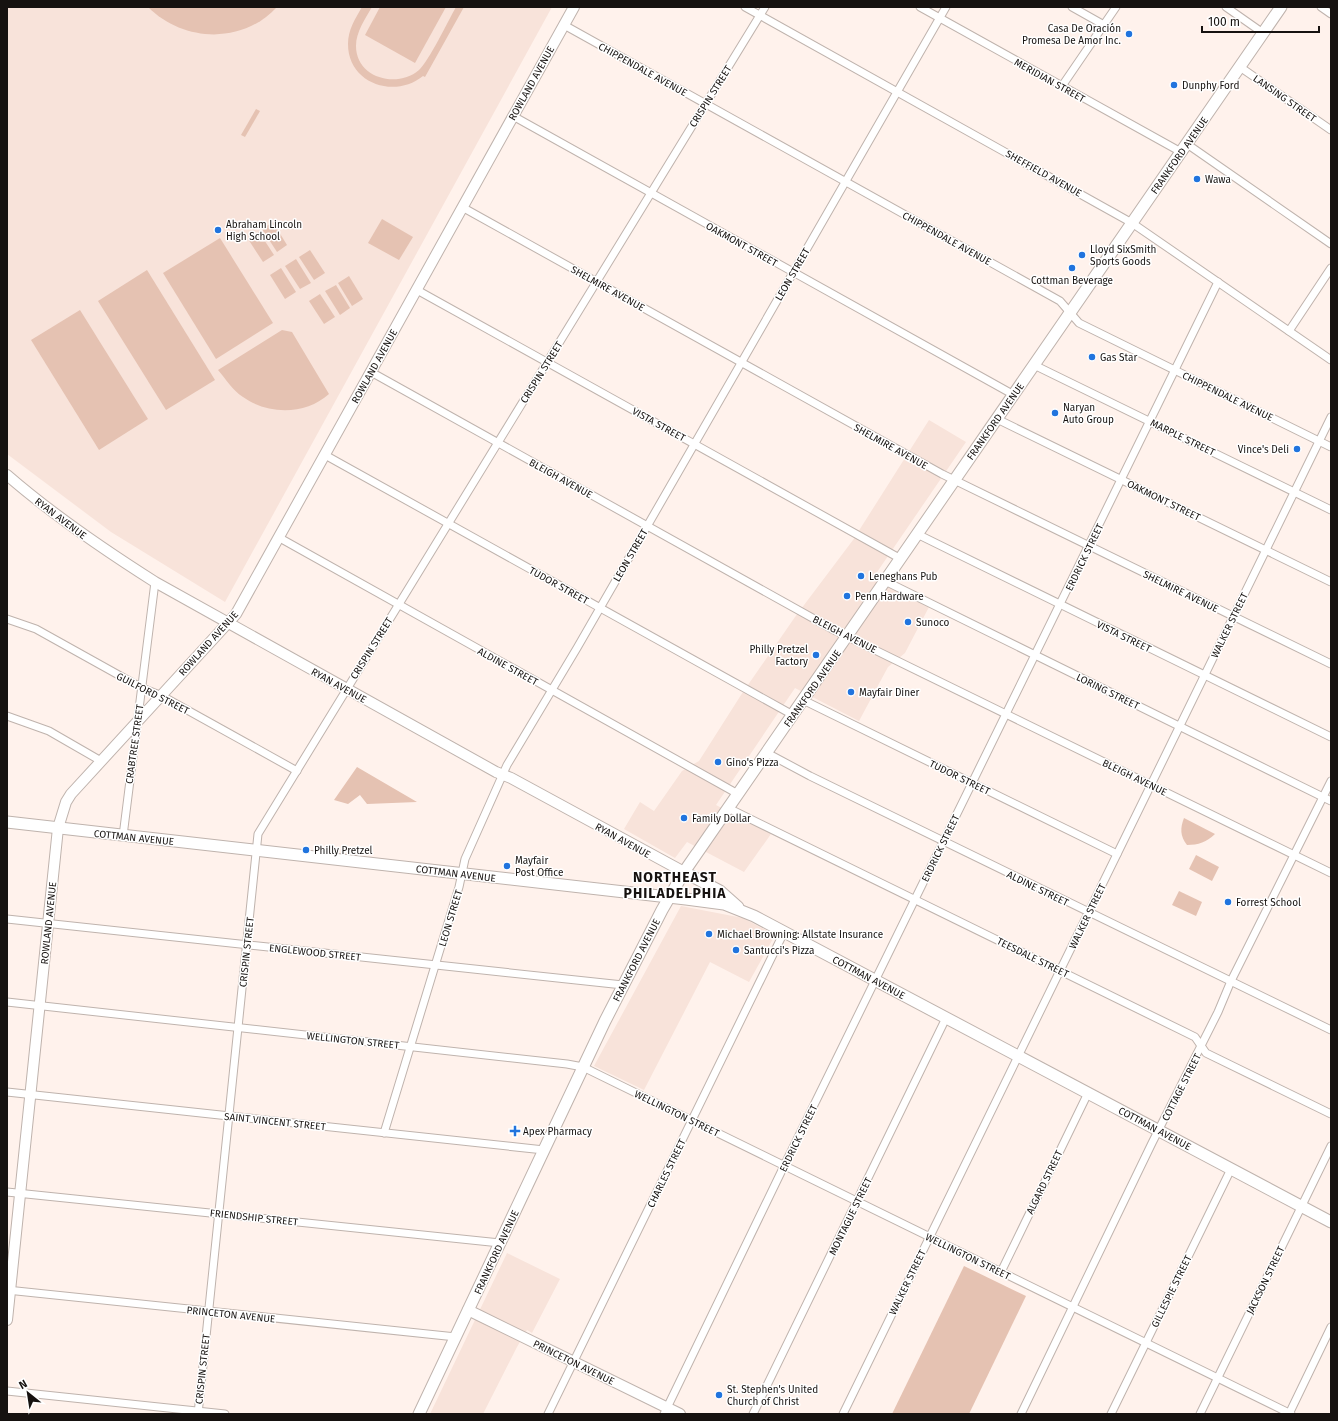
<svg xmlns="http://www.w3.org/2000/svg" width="1338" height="1421" viewBox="0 0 1338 1421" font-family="'Fira Sans',sans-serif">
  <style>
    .built { fill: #f8e3da }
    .green { fill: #e5c2b2 }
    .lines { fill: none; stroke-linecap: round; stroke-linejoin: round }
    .street-casing { stroke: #bfb3ad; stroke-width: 9 }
    .secondary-casing { stroke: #bfb3ad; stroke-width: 12 }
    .primary-casing { stroke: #bfb3ad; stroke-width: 13 }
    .street { stroke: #fff; stroke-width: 7 }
    .secondary { stroke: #fff; stroke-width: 10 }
    .primary { stroke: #fff; stroke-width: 11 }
    .poi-dot { fill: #2074de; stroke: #fff; stroke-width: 1.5 }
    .labels { text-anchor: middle; stroke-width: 3; stroke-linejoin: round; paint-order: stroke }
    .poi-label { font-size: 10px; fill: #161210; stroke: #fff; text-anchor: start }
    .street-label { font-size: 10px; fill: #161210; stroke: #fff }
    .district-label { font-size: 14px; font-weight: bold; letter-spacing: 1px; fill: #161210; stroke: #fff }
  </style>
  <rect width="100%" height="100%" fill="#fff2ec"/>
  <g class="built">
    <path d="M7,7H552L225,602L111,532L7,454Z"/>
    <path d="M929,420L966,442L873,578L929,607L905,653L888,667L859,721L795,688L716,805L771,834L744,872L687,842L675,858L624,829L640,802L654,811L682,771L699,761L741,695L795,617L853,540Z"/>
    <path d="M681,906L743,918L775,935L749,982L710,962L644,1090L594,1066Z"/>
    <path d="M507,1253L560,1279L532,1333L527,1330L517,1347L483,1414H430Z"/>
  </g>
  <g class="green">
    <path d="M148,7H277C242,45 183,42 148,7Z"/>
    <path d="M362,7H372C365,19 356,32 356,46C356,78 397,89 419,70C429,61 448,21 456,7H464L425,77L423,76C395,99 348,84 348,44C348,30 355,19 362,7Z"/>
    <path d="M380,7H446L415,63L365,35Z"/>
    <path d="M256,109L260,111L245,137L241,135Z"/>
    <path d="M382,219L413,237L399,260L368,243Z"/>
    <path d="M273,222L287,245L277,252L262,229Z"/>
    <path d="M259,232L274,255L263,262L248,239Z"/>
    <path d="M220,238L273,323L216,359L163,273Z"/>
    <path d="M310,250L325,273L314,280L299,257Z"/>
    <path d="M296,259L311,283L300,289L285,266Z"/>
    <path d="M281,268L296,292L285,299L270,275Z"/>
    <path d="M147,270L215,380L166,410L98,301Z"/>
    <path d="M349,276L363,299L352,306L338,283Z"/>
    <path d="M336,285L350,308L340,315L325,291Z"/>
    <path d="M320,294L335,317L324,324L309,301Z"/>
    <path d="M80,310L148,419L99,450L31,340Z"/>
    <path d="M282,330L292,332L329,394C306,415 268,415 243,397C232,390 226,379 218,370Z"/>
    <path d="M357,767L417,802L367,804L360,795L348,804L334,800Z"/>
    <path d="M1184,818L1215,834C1207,842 1198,845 1187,845C1180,836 1180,828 1184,818Z"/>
    <path d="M1196,855L1219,867L1212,881L1189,869Z"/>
    <path d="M1179,891L1202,902L1196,916L1172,905Z"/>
    <path d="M964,1266L1026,1296L969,1414H892Z"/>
  </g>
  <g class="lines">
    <defs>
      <g id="street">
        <path d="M745,7L1132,223L1331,360"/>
        <path d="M920,7L1181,152"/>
        <path d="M1072,7L1104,25"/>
        <path d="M1226,7L1263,33"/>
        <path d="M1321,7L1331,14"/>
        <path d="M564,25L1060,301L1079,323L1331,447"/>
        <path d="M1240,67L1331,130"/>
        <path d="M1062,86L1116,7"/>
        <path d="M513,116L1014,395"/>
        <path d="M1187,144L1331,244"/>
        <path d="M462,207L942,474L1331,664"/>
        <path d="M417,290L901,559"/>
        <path d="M1289,331L1331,268"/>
        <path d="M1034,365L1331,510"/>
        <path d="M371,372L834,630L1331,873"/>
        <path d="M997,419L1331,582"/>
        <path d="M325,455L793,715"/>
        <path d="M917,534L1331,737"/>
        <path d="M278,537L738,794"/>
        <path d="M885,581L1331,801"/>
        <path d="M7,619L36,629L142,688L162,696L297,771"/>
        <path d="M803,700L1117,854"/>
        <path d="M7,716L49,731L101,761"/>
        <path d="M767,753L810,776L1331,1030"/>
        <path d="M728,808L1195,1037L1206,1053L1331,1114"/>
        <path d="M123,836L155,582"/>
        <path d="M7,919L623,985"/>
        <path d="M7,1002L567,1064L583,1067L1291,1414"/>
        <path d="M7,1092L544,1150"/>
        <path d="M384,1133L459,887L465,859L507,765L577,648L946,7"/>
        <path d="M7,1192L500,1243"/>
        <path d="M1001,1272L1088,1093"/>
        <path d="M7,1290L456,1337"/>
        <path d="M7,1391L225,1414"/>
        <path d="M198,1414L258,834L765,7"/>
        <path d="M548,1414L784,932"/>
        <path d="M664,1414L784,1166L1218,282"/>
        <path d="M753,1414L946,1018"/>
        <path d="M843,1414L1331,417"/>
        <path d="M1021,1414L1152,1143L1218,1012L1231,981L1331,781"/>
        <path d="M1111,1414L1231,1169"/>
        <path d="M1200,1414L1331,1146"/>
        <path d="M1289,1414L1331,1327"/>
      </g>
      <g id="secondary">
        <path d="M7,475C53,515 103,549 155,582L496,772L511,778L684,872"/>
        <path d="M468,1310L680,1414"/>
        <path d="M7,1320L58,828L66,802L71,794L236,614L574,7"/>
      </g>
      <g id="primary">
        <path d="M7,822L686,899L724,904L754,916L1331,1222"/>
        <path d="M684,872L720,891L738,907"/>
        <path d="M419,1414L605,1021L662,910L684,872L1281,7"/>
      </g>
    </defs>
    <use href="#street" class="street-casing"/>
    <use href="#secondary" class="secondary-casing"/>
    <use href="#primary" class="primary-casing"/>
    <use href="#street" class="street"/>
    <use href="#secondary" class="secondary"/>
    <use href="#primary" class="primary"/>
  </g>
  <g class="poi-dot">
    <circle cx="1129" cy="34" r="4"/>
    <circle cx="1174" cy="85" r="4"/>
    <circle cx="1197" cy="179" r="4"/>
    <circle cx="218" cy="230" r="4"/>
    <circle cx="1082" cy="255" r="4"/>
    <circle cx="1072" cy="268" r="4"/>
    <circle cx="1092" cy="357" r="4"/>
    <circle cx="1055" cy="413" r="4"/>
    <circle cx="1297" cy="449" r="4"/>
    <circle cx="861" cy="576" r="4"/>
    <circle cx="847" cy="596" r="4"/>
    <circle cx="908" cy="622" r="4"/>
    <circle cx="816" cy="655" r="4"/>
    <circle cx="851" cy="692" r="4"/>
    <circle cx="718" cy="762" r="4"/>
    <circle cx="684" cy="818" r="4"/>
    <circle cx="306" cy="850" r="4"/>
    <circle cx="507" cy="866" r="4"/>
    <circle cx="1228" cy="902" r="4"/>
    <circle cx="709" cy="934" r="4"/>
    <circle cx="736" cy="950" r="4"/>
    <path d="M513 1125h4v4h4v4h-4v4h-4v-4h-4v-4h4z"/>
    <circle cx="719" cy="1395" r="4"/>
  </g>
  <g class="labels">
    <g class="poi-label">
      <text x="1121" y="32" text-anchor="end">Casa De Oración<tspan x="1121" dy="12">Promesa De Amor Inc.</tspan></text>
      <text x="1182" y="89">Dunphy Ford</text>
      <text x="1205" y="183">Wawa</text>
      <text x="226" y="228">Abraham Lincoln<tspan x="226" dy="12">High School</tspan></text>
      <text x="1090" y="253">Lloyd SixSmith<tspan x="1090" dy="12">Sports Goods</tspan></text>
      <text x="1072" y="284" text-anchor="middle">Cottman Beverage</text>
      <text x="1100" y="361">Gas Star</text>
      <text x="1063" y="411">Naryan<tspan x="1063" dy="12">Auto Group</tspan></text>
      <text x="1289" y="453" text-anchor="end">Vince's Deli</text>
      <text x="869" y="580">Leneghans Pub</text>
      <text x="855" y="600">Penn Hardware</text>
      <text x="916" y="626">Sunoco</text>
      <text x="808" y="653" text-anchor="end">Philly Pretzel<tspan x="808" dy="12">Factory</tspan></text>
      <text x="859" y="696">Mayfair Diner</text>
      <text x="726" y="766">Gino's Pizza</text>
      <text x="692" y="822">Family Dollar</text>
      <text x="314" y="854">Philly Pretzel</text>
      <text x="515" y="864">Mayfair<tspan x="515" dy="12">Post Office</tspan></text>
      <text x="1236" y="906">Forrest School</text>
      <text x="717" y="938">Michael Browning: Allstate Insurance</text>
      <text x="744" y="954">Santucci's Pizza</text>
      <text x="523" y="1135">Apex Pharmacy</text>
      <text x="727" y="1393">St. Stephen's United<tspan x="727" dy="12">Church of Christ</tspan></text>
    </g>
    <g class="street-label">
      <text transform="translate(643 69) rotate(29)" y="4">CHIPPENDALE AVENUE</text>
      <text transform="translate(1050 80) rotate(29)" y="4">MERIDIAN STREET</text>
      <text transform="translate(531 83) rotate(-61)" y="4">ROWLAND AVENUE</text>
      <text transform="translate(710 96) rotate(-58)" y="4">CRISPIN STREET</text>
      <text transform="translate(1285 98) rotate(35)" y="4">LANSING STREET</text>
      <text transform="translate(1179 155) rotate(-55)" y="4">FRANKFORD AVENUE</text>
      <text transform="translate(1044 173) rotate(29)" y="4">SHEFFIELD AVENUE</text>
      <text transform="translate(947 238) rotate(29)" y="4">CHIPPENDALE AVENUE</text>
      <text transform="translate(742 244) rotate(29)" y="4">OAKMONT STREET</text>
      <text transform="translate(792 274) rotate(-60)" y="4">LEON STREET</text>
      <text transform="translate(608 288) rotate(29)" y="4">SHELMIRE AVENUE</text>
      <text transform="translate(374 366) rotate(-61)" y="4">ROWLAND AVENUE</text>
      <text transform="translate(541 372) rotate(-58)" y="4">CRISPIN STREET</text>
      <text transform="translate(1228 396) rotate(26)" y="4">CHIPPENDALE AVENUE</text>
      <text transform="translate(995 421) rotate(-55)" y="4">FRANKFORD AVENUE</text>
      <text transform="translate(659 424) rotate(29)" y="4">VISTA STREET</text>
      <text transform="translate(1183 437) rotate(26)" y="4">MARPLE STREET</text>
      <text transform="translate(891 446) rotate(29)" y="4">SHELMIRE AVENUE</text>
      <text transform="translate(561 478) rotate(29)" y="4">BLEIGH AVENUE</text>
      <text transform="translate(1164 500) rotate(26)" y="4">OAKMONT STREET</text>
      <text transform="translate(61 518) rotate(37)" y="4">RYAN AVENUE</text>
      <text transform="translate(630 555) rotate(-60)" y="4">LEON STREET</text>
      <text transform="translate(1084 557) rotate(-64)" y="4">ERDRICK STREET</text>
      <text transform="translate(559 585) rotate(29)" y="4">TUDOR STREET</text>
      <text transform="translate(1181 591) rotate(26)" y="4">SHELMIRE AVENUE</text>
      <text transform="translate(1229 625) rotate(-64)" y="4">WALKER STREET</text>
      <text transform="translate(845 634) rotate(27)" y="4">BLEIGH AVENUE</text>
      <text transform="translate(1124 636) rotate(26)" y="4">VISTA STREET</text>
      <text transform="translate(208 643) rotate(-48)" y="4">ROWLAND AVENUE</text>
      <text transform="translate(371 648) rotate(-58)" y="4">CRISPIN STREET</text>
      <text transform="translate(508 666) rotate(29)" y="4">ALDINE STREET</text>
      <text transform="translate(339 685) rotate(29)" y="4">RYAN AVENUE</text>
      <text transform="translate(812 688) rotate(-55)" y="4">FRANKFORD AVENUE</text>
      <text transform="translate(1108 691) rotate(26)" y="4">LORING STREET</text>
      <text transform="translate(153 693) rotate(27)" y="4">GUILFORD STREET</text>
      <text transform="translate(134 744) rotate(-82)" y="4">CRABTREE STREET</text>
      <text transform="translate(960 777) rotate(26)" y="4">TUDOR STREET</text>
      <text transform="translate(1135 777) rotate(26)" y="4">BLEIGH AVENUE</text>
      <text transform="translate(134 837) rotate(6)" y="4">COTTMAN AVENUE</text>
      <text transform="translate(623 840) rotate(29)" y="4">RYAN AVENUE</text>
      <text transform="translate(940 848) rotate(-64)" y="4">ERDRICK STREET</text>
      <text transform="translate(456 873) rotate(7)" y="4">COTTMAN AVENUE</text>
      <text transform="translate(1038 888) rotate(26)" y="4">ALDINE STREET</text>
      <text transform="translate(1087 916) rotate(-64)" y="4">WALKER STREET</text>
      <text transform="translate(450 918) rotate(-73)" y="4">LEON STREET</text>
      <text transform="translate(48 923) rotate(-84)" y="4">ROWLAND AVENUE</text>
      <text transform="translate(246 952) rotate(-84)" y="4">CRISPIN STREET</text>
      <text transform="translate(315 952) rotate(6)" y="4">ENGLEWOOD STREET</text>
      <text transform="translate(1033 957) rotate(26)" y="4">TEESDALE STREET</text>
      <text transform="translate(636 960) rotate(-63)" y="4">FRANKFORD AVENUE</text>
      <text transform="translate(869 977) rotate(28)" y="4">COTTMAN AVENUE</text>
      <text transform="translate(353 1040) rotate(6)" y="4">WELLINGTON STREET</text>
      <text transform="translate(1181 1087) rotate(-63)" y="4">COTTAGE STREET</text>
      <text transform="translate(677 1113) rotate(26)" y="4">WELLINGTON STREET</text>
      <text transform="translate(275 1121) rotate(6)" y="4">SAINT VINCENT STREET</text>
      <text transform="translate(1155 1128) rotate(28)" y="4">COTTMAN AVENUE</text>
      <text transform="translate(798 1138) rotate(-64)" y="4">ERDRICK STREET</text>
      <text transform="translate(666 1173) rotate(-64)" y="4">CHARLES STREET</text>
      <text transform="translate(1044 1182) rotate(-64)" y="4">ALGARD STREET</text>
      <text transform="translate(850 1216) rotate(-64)" y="4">MONTAGUE STREET</text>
      <text transform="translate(254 1217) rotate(6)" y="4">FRIENDSHIP STREET</text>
      <text transform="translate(496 1252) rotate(-65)" y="4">FRANKFORD AVENUE</text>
      <text transform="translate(968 1256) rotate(26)" y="4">WELLINGTON STREET</text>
      <text transform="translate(1265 1280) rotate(-64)" y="4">JACKSON STREET</text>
      <text transform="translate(907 1282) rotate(-64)" y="4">WALKER STREET</text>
      <text transform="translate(1171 1291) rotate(-64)" y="4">GILLESPIE STREET</text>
      <text transform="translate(231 1314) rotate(6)" y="4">PRINCETON AVENUE</text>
      <text transform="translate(574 1362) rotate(26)" y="4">PRINCETON AVENUE</text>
      <text transform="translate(202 1369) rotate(-84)" y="4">CRISPIN STREET</text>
    </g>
    <g class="district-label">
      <text x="675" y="882">NORTHEAST<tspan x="675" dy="16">PHILADELPHIA</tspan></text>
    </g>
  </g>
  <rect width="1338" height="1421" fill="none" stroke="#161210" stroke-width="16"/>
  <g transform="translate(28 1393) rotate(330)" stroke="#ffffff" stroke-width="3" paint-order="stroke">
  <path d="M0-3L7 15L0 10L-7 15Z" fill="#161210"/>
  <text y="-6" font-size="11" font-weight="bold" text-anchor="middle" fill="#161210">N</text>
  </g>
  <path d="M1202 26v6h117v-6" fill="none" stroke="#161210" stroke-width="2"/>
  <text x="1208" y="26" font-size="12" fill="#161210" stroke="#ffffff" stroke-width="3" paint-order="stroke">100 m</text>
</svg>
